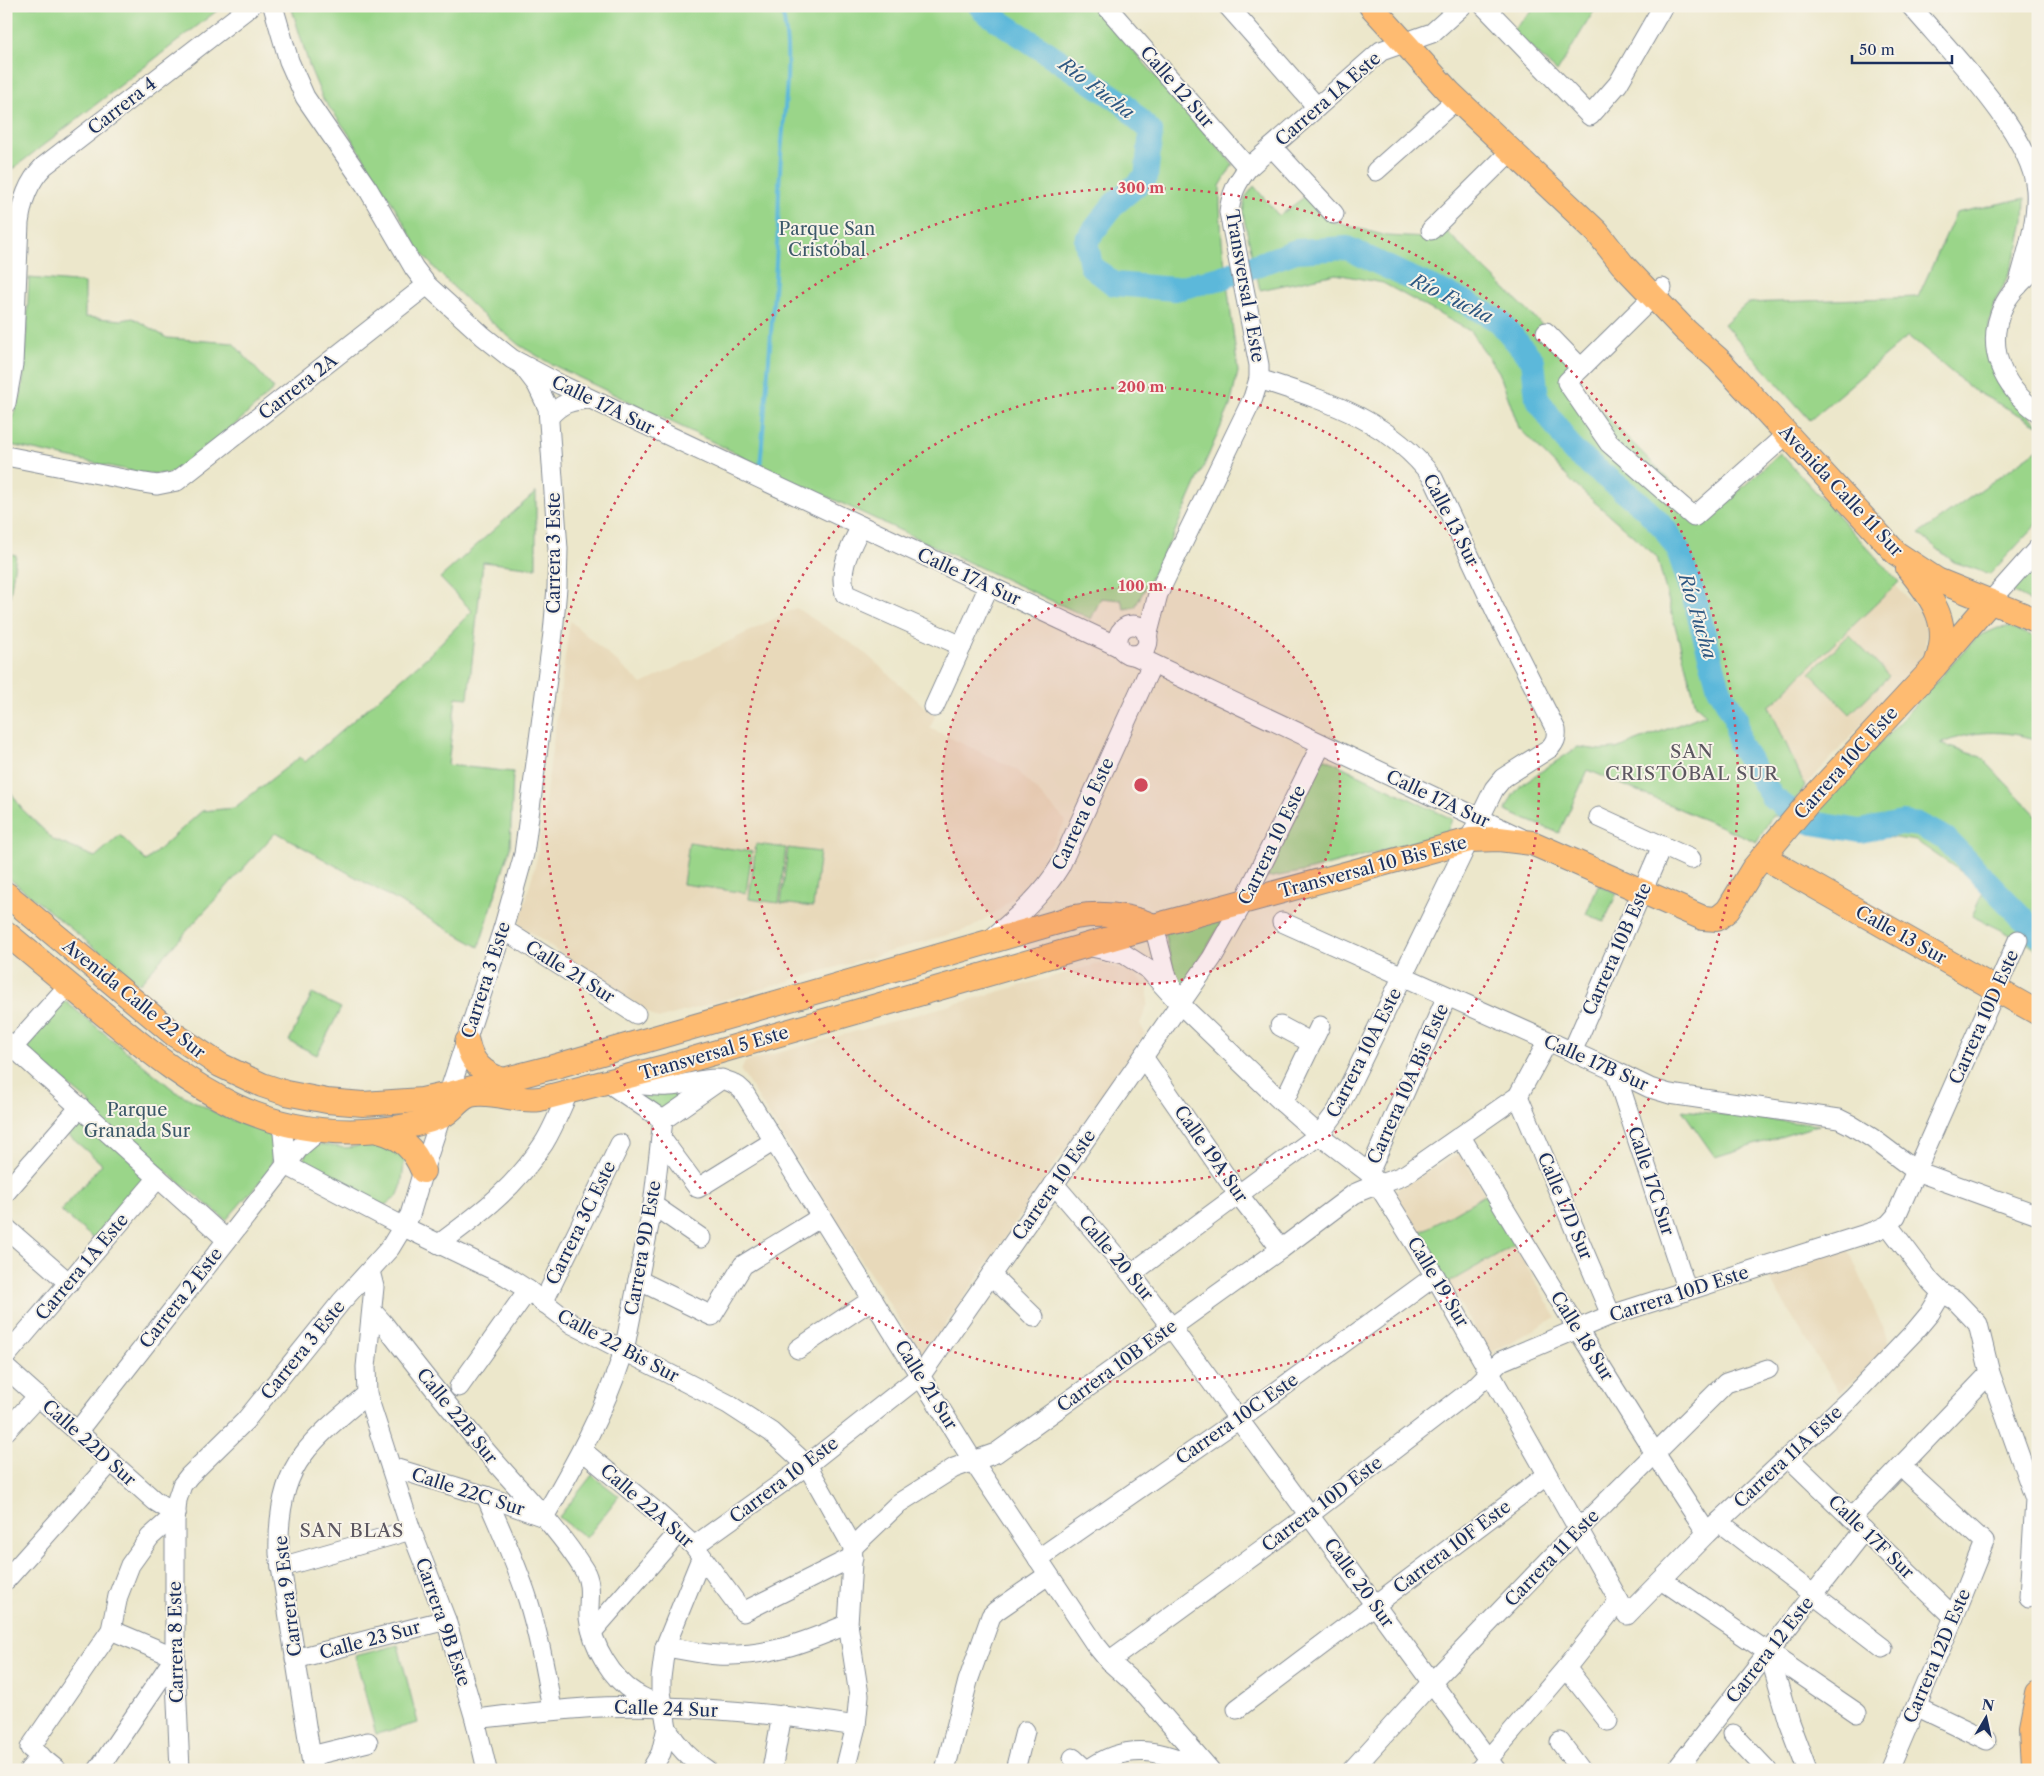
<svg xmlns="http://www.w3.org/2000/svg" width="2044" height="1776" viewBox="0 0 2044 1776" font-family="'Libre Caslon Text',serif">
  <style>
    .built { fill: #e8d9ba }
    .green { fill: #9ad589; stroke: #5a8274 }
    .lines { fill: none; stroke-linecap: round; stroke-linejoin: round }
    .stream { stroke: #5cb8da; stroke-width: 4 }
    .river { stroke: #5cb8da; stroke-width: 24 }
    .minor-casing { stroke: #848b94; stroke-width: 21 }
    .major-casing { stroke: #848b94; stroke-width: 26 }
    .minor { stroke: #fff; stroke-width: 19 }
    .major { stroke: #febb71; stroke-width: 24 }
    .ring { fill: none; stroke: #d1495b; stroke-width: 2.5; stroke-dasharray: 2.5 5 }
    .labels { text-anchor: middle; stroke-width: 4; stroke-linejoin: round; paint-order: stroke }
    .street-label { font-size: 18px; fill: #1b2f5e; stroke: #f7f3e8 }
    .park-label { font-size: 18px; fill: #3b5869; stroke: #f7f3e8 }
    .water-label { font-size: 19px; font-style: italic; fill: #2e5883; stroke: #f7f3e8 }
    .neighbourhood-label { font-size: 19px; letter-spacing: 1px; fill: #5c5761; stroke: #f7f3e8 }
    .centre { fill: #d1495b; stroke: #f7f3e8; stroke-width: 2.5 }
    .ring-label { font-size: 15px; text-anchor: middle; font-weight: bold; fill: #d1495b; stroke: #f7f3e8; stroke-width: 4; stroke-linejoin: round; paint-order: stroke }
  </style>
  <rect width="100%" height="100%" fill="#f7f3e8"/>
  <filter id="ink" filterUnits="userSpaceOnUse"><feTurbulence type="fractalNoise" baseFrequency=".02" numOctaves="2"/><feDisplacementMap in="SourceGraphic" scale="10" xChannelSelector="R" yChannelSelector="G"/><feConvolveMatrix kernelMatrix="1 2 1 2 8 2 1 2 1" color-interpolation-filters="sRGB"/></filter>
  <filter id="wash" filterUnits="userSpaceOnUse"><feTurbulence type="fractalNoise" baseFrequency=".0096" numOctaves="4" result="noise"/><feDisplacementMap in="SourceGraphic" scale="20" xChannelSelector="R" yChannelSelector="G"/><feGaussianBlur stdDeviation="1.12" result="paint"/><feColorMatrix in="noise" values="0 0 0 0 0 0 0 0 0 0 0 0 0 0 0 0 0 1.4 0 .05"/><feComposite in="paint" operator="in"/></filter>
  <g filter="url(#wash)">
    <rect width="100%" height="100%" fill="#ece7cb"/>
    <g class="built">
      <path d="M1895,585L1923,615L1927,626L1925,651L1918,664L1805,786L1769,706L1777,700L1801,675Z"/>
      <path d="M796,608L859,648L895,680L935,716L930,728L1017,770L1066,821L1030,880L1000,909L971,928L658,1019L519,925L537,858L570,621L642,684Z"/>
      <path d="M1099,964L1132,972L1148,988V1003L1140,1024L1145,1033L923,1357L741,1071L745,1062Z"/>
      <path d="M1460,1153L1485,1195L1419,1233L1394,1191Z"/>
      <path d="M1514,1245L1556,1317L1489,1354L1448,1283Z"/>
      <path d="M1848,1248L1891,1347L1839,1393L1765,1272Z"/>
    </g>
    <g class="green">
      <path d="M6,6H223L6,174Z"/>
      <path d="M291,6H1094L1233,164L1220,186V206L1222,241L1238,372L1230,406L1173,536L1135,607L1124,609L1121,600L1101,598L1091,619L772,471L768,476L753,469L742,456L551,364L519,345L477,310L437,271L419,250L396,209L346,130L323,99L310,68Z"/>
      <path d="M1537,6H1597L1557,72L1513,30Z"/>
      <path d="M1254,186L1279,216L1307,195L1333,222L1387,236L1426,238L1440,225L1581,363L1567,377L1708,519L1780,453L1899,582L1801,675L1777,700L1769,706L1805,786L1784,816H1772L1757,842L1588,770L1559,833L1505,811L1513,795L1522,784L1578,747L1600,750L1616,749L1706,714L1696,705L1657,557L1573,483L1519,428L1499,372L1470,331L1383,283L1336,274L1260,290L1243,214L1245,198Z"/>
      <path d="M2025,198L2024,221L2019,246L2004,285L1994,303L1989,325V351L1996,380L2011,401L2038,423V425L1973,390L1908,336L1810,420L1724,324L1747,303L1918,297L1956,213Z"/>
      <path d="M29,278L85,283V317L122,320L133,318L167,338L233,343L274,389L191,465L167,474L141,473L6,444V429L10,423L21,395L25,365Z"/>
      <path d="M2038,449V523L1990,574L1954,562L1919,534Z"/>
      <path d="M536,492V568L483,562L468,698L456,697L448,765L513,772L510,848L479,947L276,832L139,984L6,876V784L21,808L54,840L95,857L120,835L146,861L202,811L234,808L300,757L305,762L427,657L472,611L440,578Z"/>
      <path d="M6,553L16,555L6,622Z"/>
      <path d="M2038,559V605L2009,590Z"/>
      <path d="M2009,627L2038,638V740C2004,729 1972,730 1940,744L1981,757L2038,817V951L2027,943L1972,916L1985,888L1916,841L1896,838L1828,834L1805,825L1977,637L1998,628Z"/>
      <path d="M1849,635L1889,676L1850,714L1810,673Z"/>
      <path d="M1324,758L1452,819L1447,833L1307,871L1267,878Z"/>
      <path d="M689,842L752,852L746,893L683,884Z"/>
      <path d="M756,844L786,848L779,903L749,899Z"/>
      <path d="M788,848L820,852L813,907L781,903Z"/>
      <path d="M1598,885L1617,893L1604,922L1586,914Z"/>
      <path d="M1228,913L1179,992L1164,932Z"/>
      <path d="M312,994L341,1008L317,1055L289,1041Z"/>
      <path d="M65,1001L175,1091L224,1117L274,1136V1153L270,1170L226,1220L157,1164L94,1239L61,1211L102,1164L67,1134L91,1104L24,1048Z"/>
      <path d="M705,1087L661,1114L636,1094Z"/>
      <path d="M1682,1110L1819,1125L1715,1157Z"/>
      <path d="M364,1142C382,1143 392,1145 405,1157L401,1187L397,1197L385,1205L363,1200L307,1169C301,1159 305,1148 318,1145C327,1143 343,1150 353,1147C357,1147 361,1144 364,1142Z"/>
      <path d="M1485,1195L1514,1245L1448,1283L1419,1233Z"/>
      <path d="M592,1475L619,1496L586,1538L559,1517Z"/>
      <path d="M398,1645L418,1723L376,1734L355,1656Z"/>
    </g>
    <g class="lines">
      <path class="stream" d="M760,468C766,394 773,319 777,245C779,221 778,196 780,172C782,117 795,60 781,6"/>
      <path class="river" d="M980,6L984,11L1123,103L1151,132L1146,177L1114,204L1086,241L1091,266L1114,284L1175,289L1221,278L1296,251L1347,248L1406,276L1463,301L1499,321L1533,361L1537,398L1573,451L1643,506L1665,529L1678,550L1693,594L1719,688L1736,718L1739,744L1773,798L1802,819L1813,823L1860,831L1902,823L1919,825L1946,839L2038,934"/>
    </g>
  </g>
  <g filter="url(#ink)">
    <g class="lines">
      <defs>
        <g id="minor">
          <path d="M273,6L289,61L305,97L368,189L414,268L427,285L483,336L512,359L561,385L1119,647"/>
          <path d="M1106,6L1248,168"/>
          <path d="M1228,6L1317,107"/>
          <path d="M1484,6L1590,116L1618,84L1663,6"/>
          <path d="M1911,6C1947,49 2032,133 2036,190C2038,222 2026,255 2018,286"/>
          <path d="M1272,147L1334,214"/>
          <path d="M1376,171L1457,99"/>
          <path d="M1431,230L1512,150"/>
          <path d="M2038,266C2025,279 2010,291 2003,307C1984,348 2003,388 2038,412"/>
          <path d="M1662,288L1567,382L1609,443L1694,517L1787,434"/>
          <path d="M1546,332L1581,368"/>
          <path d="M6,403L13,364L19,223C22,201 28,182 44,166L251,6"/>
          <path d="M549,417C561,403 572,400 590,399"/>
          <path d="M6,456L144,483L157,485L177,481L427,285"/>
          <path d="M861,526C850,549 838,568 845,594L962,646"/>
          <path d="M1990,602L2038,548"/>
          <circle cx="1133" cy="640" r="15"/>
          <path d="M1147,637L1158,594L1253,398L1259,379V365L1229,212C1231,194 1237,182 1248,168L1381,51L1432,33L1462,6"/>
          <path d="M1134,655L1521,838"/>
          <path d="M934,707L989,586"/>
          <path d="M1599,817L1691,859"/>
          <path d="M1282,922L1615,1071L1650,1088L1670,1094L1839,1119L1851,1125L1872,1138L1916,1171L2038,1215"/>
          <path d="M1154,926L1167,977L1173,990"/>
          <path d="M503,929L636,1014"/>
          <path d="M990,940C1017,917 1042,896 1060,866L1152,664"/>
          <path d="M1087,946L1124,954L1149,970L1180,1004L1283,1103L1319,1135L1369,1173L1375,1180L1435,1276L1627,1615L1707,1533L1851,1398L1915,1331L1930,1313L1942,1293"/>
          <path d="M1280,1026L1312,1043"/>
          <path d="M6,1041L227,1240"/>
          <path d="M1572,1052L1662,846"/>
          <path d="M6,1055L69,985"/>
          <path d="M1143,1057L1238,1194L1281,1249"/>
          <path d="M1615,1071L1687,1291"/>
          <path d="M618,1081C635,1084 651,1087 669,1086C695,1085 721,1068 743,1091L973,1461L1095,1644L1109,1661L1138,1687L1210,1770"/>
          <path d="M607,1082L663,1120"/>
          <path d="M1518,1096L1611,1315"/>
          <path d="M1283,1103L1320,1026"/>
          <path d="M280,1122L283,1133L286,1165"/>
          <path d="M1461,1137C1541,1270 1621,1403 1707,1533"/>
          <path d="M661,1138L698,1188L774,1141"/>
          <path d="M286,1165L404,1227L506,1276L528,1290L572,1324L728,1404L771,1432L807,1465L853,1547L848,1624L859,1695L856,1726L845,1770"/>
          <path d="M1369,1173L1447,996"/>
          <path d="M1054,1184L1131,1274L1171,1327L1496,1770"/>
          <path d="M6,1192L80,1107"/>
          <path d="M653,1205L701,1238"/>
          <path d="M1888,1225L1931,1282L1942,1293L1955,1300L1978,1324L1990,1373L2035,1499L2029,1597"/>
          <path d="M6,1228L69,1283"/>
          <path d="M439,1244C481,1213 515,1188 544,1143C554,1127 561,1108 569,1091"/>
          <path d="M370,1271L374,1287L366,1367L367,1394L411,1530L446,1620L475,1719L487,1770"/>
          <path d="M1131,1274L1319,1135L1337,1111L1494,789L1503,778L1550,748C1555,742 1557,738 1556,730L1496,612L1433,478C1389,419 1326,401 1259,379"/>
          <path d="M991,1275L1034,1317"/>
          <path d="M638,1280L712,1316L743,1265L821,1217"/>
          <path d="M543,1303L620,1144"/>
          <path d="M373,1312L383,1323C420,1371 457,1418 497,1464C527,1498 560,1531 584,1570C593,1585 588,1601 589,1618C592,1645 612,1679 635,1693C644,1699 654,1702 663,1707"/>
          <path d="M798,1349L873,1299"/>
          <path d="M6,1356L158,1178"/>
          <path d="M6,1368L155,1501L176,1514"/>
          <path d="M459,1387L528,1290"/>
          <path d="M6,1431L38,1396"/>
          <path d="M77,1432L300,1147L319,1131"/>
          <path d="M583,1451L654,1510L694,1546L743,1612L853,1557"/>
          <path d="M1788,1457L1954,1617"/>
          <path d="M391,1467L486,1496L541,1516"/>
          <path d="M486,1496C501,1531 517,1565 528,1600C539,1636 546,1673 552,1710"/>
          <path d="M544,1517C575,1464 605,1410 624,1351L653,1205L663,1120L722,1079"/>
          <path d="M1851,1518L1990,1373"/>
          <path d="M1719,1522L1883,1648"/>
          <path d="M694,1546L807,1465L921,1375L1212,958L1244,901L1321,745"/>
          <path d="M853,1547L899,1503L954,1468L996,1453L1281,1249L1354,1194C1371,1185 1389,1183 1406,1174L1518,1096L1548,1041"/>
          <path d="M1038,1559L1239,1419L1435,1276"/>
          <path d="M281,1567L411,1530"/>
          <path d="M6,1580L111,1462"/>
          <path d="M1662,1580L1857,1713"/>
          <path d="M111,1630L175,1657"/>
          <path d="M592,1632L679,1532"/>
          <path d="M665,1647C682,1649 701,1654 718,1655C767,1657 804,1643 848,1624"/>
          <path d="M1769,1653L1789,1722L1807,1770"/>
          <path d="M295,1659L446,1620"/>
          <path d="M1109,1661L1309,1515L1474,1388L1501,1361L1611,1315L1875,1231L1888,1225L1896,1216L2018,940"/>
          <path d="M1566,1668L1608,1721"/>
          <path d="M1916,1706L1987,1740"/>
          <path d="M1237,1709L1547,1475"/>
          <path d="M475,1719C537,1712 601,1704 664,1707C728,1709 792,1716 856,1726"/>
          <path d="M667,1728C677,1746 689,1759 707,1770"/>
          <path d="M1733,1734L1767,1770"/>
          <path d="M1560,1742L1581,1770"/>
          <path d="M311,1756L368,1742"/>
          <path d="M1073,1758L1086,1770"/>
          <path d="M29,1770L41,1756"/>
          <path d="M57,1770L30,1748L111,1630L118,1596L130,1565L150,1537L176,1514"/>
          <path d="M98,1770L175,1657"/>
          <path d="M180,1770L175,1657V1521L177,1500L182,1485L189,1476L245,1421L341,1302L390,1248L410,1215L423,1171L503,929L524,854L553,633L557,588L558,549L548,408L537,385L521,364"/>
          <path d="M313,1770L279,1554C278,1521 282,1482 303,1455C319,1433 346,1412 367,1394"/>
          <path d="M651,1770L661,1753L667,1728L661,1692V1678L665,1647L702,1556"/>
          <path d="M772,1770L782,1715"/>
          <path d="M945,1770L968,1681L991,1616L996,1611L1048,1575"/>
          <path d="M1015,1770L1025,1731"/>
          <path d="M1088,1770C1128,1740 1164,1751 1205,1770"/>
          <path d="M1352,1770L1432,1682L1578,1530L1726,1383L1768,1369"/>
          <path d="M1479,1770L1566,1668L1619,1601"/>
          <path d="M1676,1770L1864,1530"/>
          <path d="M1889,1770L1954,1617L1984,1542L1901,1466"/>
        </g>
        <g id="major">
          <path d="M1371,6L1450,93L1597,232L1622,264L1686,331L1718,359L1896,553L1937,580L2038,621"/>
          <path d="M1908,568C1931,598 1952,621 1937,661"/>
          <path d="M1763,857L2038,1013"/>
          <path d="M6,894L175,1035L220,1065L262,1085L286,1093L327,1101L363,1104L422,1100L449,1094L553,1067L1075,917C1103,912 1127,915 1154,926"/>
          <path d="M6,933C41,962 76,991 111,1020C194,1089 265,1141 379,1130C400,1128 422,1124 442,1116C455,1110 460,1095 476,1094C498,1092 517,1102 540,1099L672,1065L1154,926L1470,840L1499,839L1532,843L1703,918L1717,919L1728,910L1753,869L1808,803L1935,666L1990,602"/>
          <path d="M467,1042C471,1062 483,1074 503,1080"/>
          <path d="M378,1131C401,1137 414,1148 423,1171"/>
          <path d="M2033,1770L2031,1729L2038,1693"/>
        </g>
      </defs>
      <use href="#minor" class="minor-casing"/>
      <use href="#major" class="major-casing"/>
      <use href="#minor" class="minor"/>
      <use href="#major" class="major"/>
    </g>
  </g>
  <circle cx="1141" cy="785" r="199" fill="#d1495b" fill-opacity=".12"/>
  <g class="ring">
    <circle cx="1141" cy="785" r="199"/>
    <circle cx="1141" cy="785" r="398"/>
    <circle cx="1141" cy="785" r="597"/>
  </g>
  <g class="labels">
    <g class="street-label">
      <text transform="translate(1177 87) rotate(49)" y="6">Calle 12 Sur</text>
      <text transform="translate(1328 99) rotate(-41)" y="6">Carrera 1A Este</text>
      <text transform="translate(122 106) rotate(-38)" y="6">Carrera 4</text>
      <text transform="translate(1245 286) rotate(80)" y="6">Transversal 4 Este</text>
      <text transform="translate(298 387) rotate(-38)" y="6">Carrera 2A</text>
      <text transform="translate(603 405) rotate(26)" y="6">Calle 17A Sur</text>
      <text transform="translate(1841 491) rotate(47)" y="6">Avenida Calle 11 Sur</text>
      <text transform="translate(1451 520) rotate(63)" y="6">Calle 13 Sur</text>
      <text transform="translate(554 553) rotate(-90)" y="6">Carrera 3 Este</text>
      <text transform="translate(969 577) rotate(25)" y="6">Calle 17A Sur</text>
      <text transform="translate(1846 763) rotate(-48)" y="6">Carrera 10C Este</text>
      <text transform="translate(1438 799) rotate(25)" y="6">Calle 17A Sur</text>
      <text transform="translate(1083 814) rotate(-65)" y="6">Carrera 6 Este</text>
      <text transform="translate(1272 845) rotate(-64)" y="6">Carrera 10 Este</text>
      <text transform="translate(1373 867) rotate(-15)" y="6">Transversal 10 Bis Este</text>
      <text transform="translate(1901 935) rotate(29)" y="6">Calle 13 Sur</text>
      <text transform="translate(1617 949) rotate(-66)" y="6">Carrera 10B Este</text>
      <text transform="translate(570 972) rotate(32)" y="6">Calle 21 Sur</text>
      <text transform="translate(486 980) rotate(-72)" y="6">Carrera 3 Este</text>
      <text transform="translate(134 999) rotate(39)" y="6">Avenida Calle 22 Sur</text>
      <text transform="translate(1984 1017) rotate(-66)" y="6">Carrera 10D Este</text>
      <text transform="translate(714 1053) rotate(-16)" y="6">Transversal 5 Este</text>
      <text transform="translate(1364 1053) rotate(-63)" y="6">Carrera 10A Este</text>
      <text transform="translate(1596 1063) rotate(24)" y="6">Calle 17B Sur</text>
      <text transform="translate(1408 1084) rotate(-66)" y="6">Carrera 10A Bis Este</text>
      <text transform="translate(1211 1154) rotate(55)" y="6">Calle 19A Sur</text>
      <text transform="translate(1651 1181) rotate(72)" y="6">Calle 17C Sur</text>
      <text transform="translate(1054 1185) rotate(-55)" y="6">Carrera 10 Este</text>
      <text transform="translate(1565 1206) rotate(67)" y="6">Calle 17D Sur</text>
      <text transform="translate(581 1223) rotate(-64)" y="6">Carrera 3C Este</text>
      <text transform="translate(643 1248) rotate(-80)" y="6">Carrera 9D Este</text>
      <text transform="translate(1116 1258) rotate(50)" y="6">Calle 20 Sur</text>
      <text transform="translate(82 1267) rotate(-50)" y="6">Carrera 1A Este</text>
      <text transform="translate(1438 1282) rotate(59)" y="6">Calle 19 Sur</text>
      <text transform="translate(1679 1294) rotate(-18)" y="6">Carrera 10D Este</text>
      <text transform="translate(181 1298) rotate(-52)" y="6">Carrera 2 Este</text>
      <text transform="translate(1582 1336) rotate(58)" y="6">Calle 18 Sur</text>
      <text transform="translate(618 1346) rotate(28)" y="6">Calle 22 Bis Sur</text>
      <text transform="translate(303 1350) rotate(-51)" y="6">Carrera 3 Este</text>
      <text transform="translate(1117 1366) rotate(-36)" y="6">Carrera 10B Este</text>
      <text transform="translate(926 1385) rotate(58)" y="6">Calle 21 Sur</text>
      <text transform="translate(457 1416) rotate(51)" y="6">Calle 22B Sur</text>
      <text transform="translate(1237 1419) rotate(-35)" y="6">Carrera 10C Este</text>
      <text transform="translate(89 1443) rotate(42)" y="6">Calle 22D Sur</text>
      <text transform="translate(1788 1457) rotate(-43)" y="6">Carrera 11A Este</text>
      <text transform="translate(784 1480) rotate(-37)" y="6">Carrera 10 Este</text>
      <text transform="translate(468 1492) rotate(18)" y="6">Calle 22C Sur</text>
      <text transform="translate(1322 1504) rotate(-37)" y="6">Carrera 10D Este</text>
      <text transform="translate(647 1506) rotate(41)" y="6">Calle 22A Sur</text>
      <text transform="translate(1871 1537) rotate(44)" y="6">Calle 17F Sur</text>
      <text transform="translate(1452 1547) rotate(-37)" y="6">Carrera 10F Este</text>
      <text transform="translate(1552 1558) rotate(-46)" y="6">Carrera 11 Este</text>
      <text transform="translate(1359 1583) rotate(54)" y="6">Calle 20 Sur</text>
      <text transform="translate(288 1596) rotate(-97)" y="6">Carrera 9 Este</text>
      <text transform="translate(443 1622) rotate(71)" y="6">Carrera 9B Este</text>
      <text transform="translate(370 1640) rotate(-15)" y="6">Calle 23 Sur</text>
      <text transform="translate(176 1642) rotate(-91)" y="6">Carrera 8 Este</text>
      <text transform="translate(1770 1650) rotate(-52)" y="6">Carrera 12 Este</text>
      <text transform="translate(1937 1656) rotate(-67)" y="6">Carrera 12D Este</text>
      <text transform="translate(666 1709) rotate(2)" y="6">Calle 24 Sur</text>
    </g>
    <g class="park-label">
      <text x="827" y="235">Parque San<tspan x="827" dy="21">Cristóbal</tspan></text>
      <text x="137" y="1116">Parque<tspan x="137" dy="21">Granada Sur</tspan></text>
    </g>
    <g class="water-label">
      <text transform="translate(1097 88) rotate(37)" y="7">Río Fucha</text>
      <text transform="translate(1452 298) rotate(26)" y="7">Río Fucha</text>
      <text transform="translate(1698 616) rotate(73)" y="7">Río Fucha</text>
    </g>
    <g class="neighbourhood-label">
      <text x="1692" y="758">SAN<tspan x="1692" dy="22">CRISTÓBAL SUR</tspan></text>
      <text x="352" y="1537">SAN BLAS</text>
    </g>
  </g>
  <circle cx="1141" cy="785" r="8" class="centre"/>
  <g class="ring-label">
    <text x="1141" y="193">300 m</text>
    <text x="1141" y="392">200 m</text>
    <text x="1141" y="591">100 m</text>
  </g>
  <rect width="2044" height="1776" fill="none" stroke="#f7f3e8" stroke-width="25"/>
  <g transform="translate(1986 1718) rotate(9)" stroke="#f7f3e8" stroke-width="4" paint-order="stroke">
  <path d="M0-4L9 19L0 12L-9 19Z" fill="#1b2f5e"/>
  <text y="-8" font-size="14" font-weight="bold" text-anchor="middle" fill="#1b2f5e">N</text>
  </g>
  <path d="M1852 55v8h100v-8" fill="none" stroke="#1b2f5e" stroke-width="2.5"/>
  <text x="1859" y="55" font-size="15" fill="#1b2f5e" stroke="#f7f3e8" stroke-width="4" paint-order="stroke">50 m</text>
</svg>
